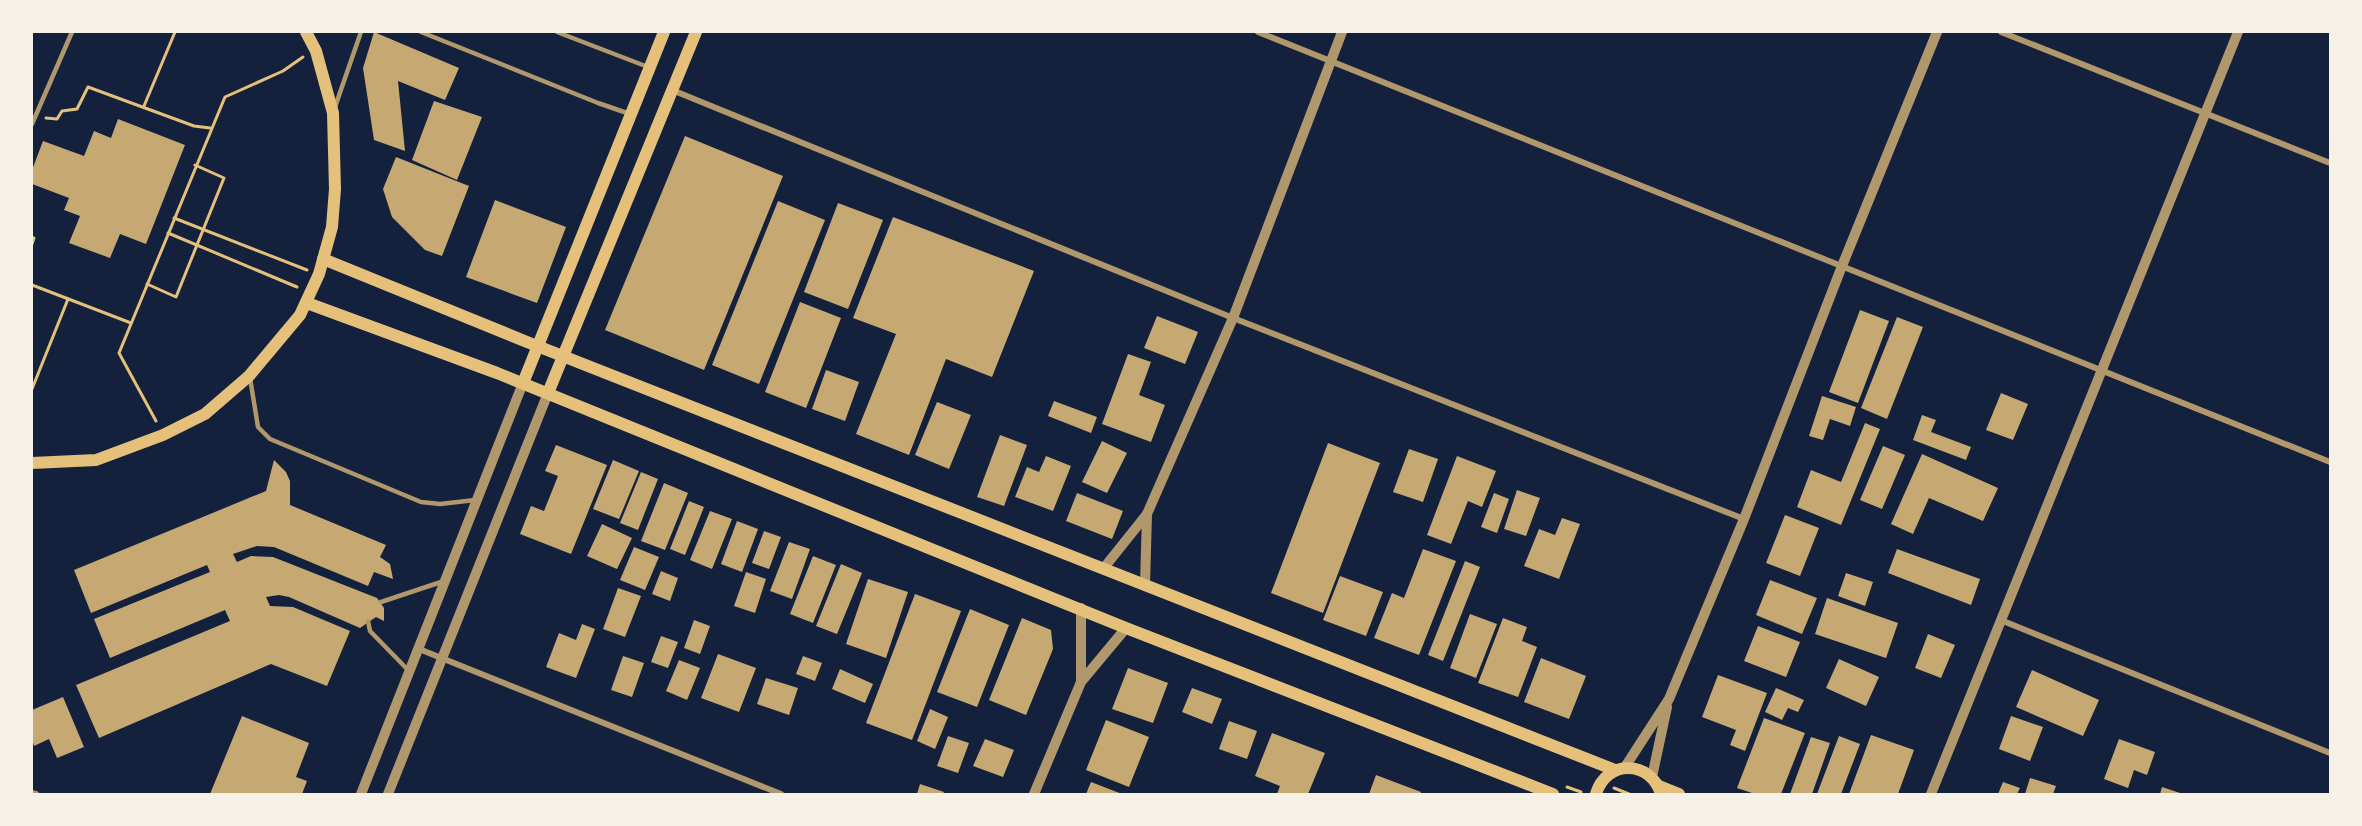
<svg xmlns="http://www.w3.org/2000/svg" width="2362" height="826" viewBox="0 0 2362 826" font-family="'Source Sans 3',sans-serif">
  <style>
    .building { fill: #c6a872 }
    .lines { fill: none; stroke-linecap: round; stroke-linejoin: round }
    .path { stroke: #e5c07b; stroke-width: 3 }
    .service { stroke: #b1986c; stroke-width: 4.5 }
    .minor { stroke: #b1986c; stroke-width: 6 }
    .tertiary { stroke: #b1986c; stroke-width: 10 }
    .secondary { stroke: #e5c07b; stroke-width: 12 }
  </style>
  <rect width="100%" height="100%" fill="#14213d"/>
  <g class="building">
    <path d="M374,32L459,68L445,100L398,81L405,151L374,140L363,68Z"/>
    <path d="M434,101L482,117L457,180L412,160Z"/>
    <path d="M118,119L185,145L146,244L120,234L110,258L69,243L80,216L64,210L69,198L32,184V170L43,141L84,156L94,131L111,138Z"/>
    <path d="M685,136L783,176L704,370L605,330Z"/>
    <path d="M396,157L469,186L442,256L425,250L392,217L383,189Z"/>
    <path d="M495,200L566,227L537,303L466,277Z"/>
    <path d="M778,201L825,220L759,384L712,365Z"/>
    <path d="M838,203L883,220L848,309L804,292Z"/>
    <path d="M893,217L1034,271L992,377L946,359L909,455L856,434L896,334L853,318Z"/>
    <path d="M800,302L841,318L806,408L765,392Z"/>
    <path d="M1860,310L1889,321L1858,403L1829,392Z"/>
    <path d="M1157,316L1198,332L1185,364L1144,348Z"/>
    <path d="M1897,317L1923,327L1887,419L1861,408Z"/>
    <path d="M1128,354L1151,362L1139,395L1165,405L1151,442L1102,424Z"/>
    <path d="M826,370L859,382L845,421L812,409Z"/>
    <path d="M2001,393L2028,404L2013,440L1986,430Z"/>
    <path d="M1822,396L1856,407L1850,426L1830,419L1823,440L1809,436Z"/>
    <path d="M1054,401L1097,417L1091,433L1048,416Z"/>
    <path d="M937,402L971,415L949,469L915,455Z"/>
    <path d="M1922,415L1936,420L1931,432L1971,447L1966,460L1913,440Z"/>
    <path d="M1865,423L1880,429L1841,525L1797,507L1811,470L1841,482Z"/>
    <path d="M1000,435L1027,445L1004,506L977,497Z"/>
    <path d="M1102,441L1127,453L1107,493L1082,482Z"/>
    <path d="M1328,443L1380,463L1323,613L1271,593Z"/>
    <path d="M556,445L607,465L571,554L520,534L531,506L544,511L558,476L545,471Z"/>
    <path d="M1883,446L1905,455L1882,509L1860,500Z"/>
    <path d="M1409,449L1438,459L1423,502L1393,492Z"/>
    <path d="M1922,454L1998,488L1983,521L1929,498L1913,534L1891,524Z"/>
    <path d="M1046,456L1071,466L1053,511L1015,497L1027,467L1039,472Z"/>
    <path d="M1457,456L1496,471L1482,507L1468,501L1451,544L1427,535Z"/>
    <path d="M274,460L286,472L290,481V505L386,545L380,557L390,564L393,579L374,572L368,586L274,547L257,546L233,554L237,562L251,556L273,557L377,598L384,608V621L376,617L360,628L289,597L279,595L266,597L270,606L293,607L350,631L327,686L271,664L99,738L76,685L230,621L225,610L110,658L94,619L210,572L207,565L91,613L74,570L266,491Z"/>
    <path d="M613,460L639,471L619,519L593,509Z"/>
    <path d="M641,472L658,479L638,530L620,523Z"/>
    <path d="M664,483L688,493L665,550L641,541Z"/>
    <path d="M1517,490L1540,498L1526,536L1504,529Z"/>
    <path d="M1077,493L1123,511L1112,539L1066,521Z"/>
    <path d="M1494,493L1509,499L1497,533L1481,527Z"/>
    <path d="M689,501L704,507L685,555L670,549Z"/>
    <path d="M710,511L732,519L712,569L690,560Z"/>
    <path d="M1785,515L1819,528L1800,576L1766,563Z"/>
    <path d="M1562,518L1580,524L1559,579L1524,566L1539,529L1555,535Z"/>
    <path d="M737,521L758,529L742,572L721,564Z"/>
    <path d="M602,524L632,538L617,569L587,556Z"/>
    <path d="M764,531L781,537L769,569L752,563Z"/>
    <path d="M789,542L810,549L792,599L770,591Z"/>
    <path d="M634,547L659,557L645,590L620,580Z"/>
    <path d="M1423,549L1456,561L1419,655L1374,638L1392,593L1404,598Z"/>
    <path d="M1897,549L1980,579L1971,605L1888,573Z"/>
    <path d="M813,556L836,565L813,623L790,614Z"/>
    <path d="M1465,561L1480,567L1443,661L1428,655Z"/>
    <path d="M841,564L862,573L837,634L816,626Z"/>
    <path d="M661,571L678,578L670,601L652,594Z"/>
    <path d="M746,572L766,579L755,613L734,606Z"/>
    <path d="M1846,573L1873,582L1865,606L1838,596Z"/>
    <path d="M1340,576L1383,592L1366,636L1323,620Z"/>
    <path d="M868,579L908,592L886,658L846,644Z"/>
    <path d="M1770,580L1817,598L1802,634L1756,615Z"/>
    <path d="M618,588L641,596L625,637L603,629Z"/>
    <path d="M915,594L961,611L912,740L866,723Z"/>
    <path d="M1827,598L1898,623L1886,658L1815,634Z"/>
    <path d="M970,609L1009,625L977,707L937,692Z"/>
    <path d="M1470,614L1497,624L1476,678L1450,668Z"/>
    <path d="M1022,618L1051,630L1053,649L1026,715L989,700Z"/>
    <path d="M1503,618L1527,627L1522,641L1537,647L1518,697L1478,683Z"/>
    <path d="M694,620L710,626L700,654L684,648Z"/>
    <path d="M582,624L595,629L576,678L546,667L559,633L576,640Z"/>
    <path d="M1758,626L1800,642L1786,677L1744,661Z"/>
    <path d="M1928,634L1955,645L1941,678L1915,668Z"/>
    <path d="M661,636L678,642L668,668L651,662Z"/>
    <path d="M718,654L756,668L739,712L701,698Z"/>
    <path d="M623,656L644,663L632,697L611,690Z"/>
    <path d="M803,656L822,663L815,681L796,674Z"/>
    <path d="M1541,658L1586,676L1569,719L1524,702Z"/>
    <path d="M1839,659L1879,677L1866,706L1826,688Z"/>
    <path d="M679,660L700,668L687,700L666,691Z"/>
    <path d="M1128,668L1168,683L1153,723L1112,709Z"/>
    <path d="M840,669L873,684L865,703L832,689Z"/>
    <path d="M2032,670L2099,700L2083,736L2016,707Z"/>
    <path d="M1718,675L1767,693L1745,751L1730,745L1736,730L1702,717Z"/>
    <path d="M766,678L798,688L789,715L757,704Z"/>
    <path d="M1192,688L1222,699L1212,724L1182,712Z"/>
    <path d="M1776,688L1804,700L1798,712L1788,708L1782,720L1765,712Z"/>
    <path d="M63,697L84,747L57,758L49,739L34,746L32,739V710Z"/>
    <path d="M930,709L948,717L935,749L917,741Z"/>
    <path d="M242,716L309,743L296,777L307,781L302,794H210Z"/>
    <path d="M2011,716L2043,727L2030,761L1999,749Z"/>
    <path d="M1764,718L1805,733L1781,794H1755L1737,788Z"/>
    <path d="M1106,720L1149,737L1129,787L1086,770Z"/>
    <path d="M1229,721L1257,731L1247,759L1219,749Z"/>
    <path d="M1272,733L1325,753L1308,794H1277L1280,786L1255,776Z"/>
    <path d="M1871,735L1914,750L1898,794H1849Z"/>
    <path d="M948,736L969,743L958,773L937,766Z"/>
    <path d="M1839,736L1860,744L1841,794H1817Z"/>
    <path d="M1811,737L1830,743L1812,794H1790Z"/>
    <path d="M985,739L1014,750L1003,777L973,766Z"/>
    <path d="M2119,739L2155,752L2147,775L2134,770L2128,788L2104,779Z"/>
    <path d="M1376,775L1421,792L1420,794H1369Z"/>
    <path d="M2030,778L2056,786L2053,794H2025Z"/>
    <path d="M1091,782L1122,794H1086Z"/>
    <path d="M2003,782L2020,788L2017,794H1998Z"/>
    <path d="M920,784L944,792L943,794H917Z"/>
    <path d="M2162,787L2183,794H2160Z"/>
  </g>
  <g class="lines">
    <g class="path">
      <path d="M144,106L175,32"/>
      <path d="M46,118L57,119L62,111L77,109L88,87L194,126L210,128"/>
      <path d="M174,218L307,270"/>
      <path d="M168,233L297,287"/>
      <path d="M32,237L34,238L32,244"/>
      <path d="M147,284L176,297L224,178L195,165"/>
      <path d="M32,285L131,323"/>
      <path d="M32,389L68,299"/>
      <path d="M156,421L119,353L225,97L283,71L303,57"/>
      <path d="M1567,787L1581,792"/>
      <path d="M1614,788L1629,794"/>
    </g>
    <g class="service">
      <path d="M421,32L598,103L630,114"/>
      <path d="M557,32L648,67"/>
      <path d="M335,107L361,32"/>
      <path d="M32,124L72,32"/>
      <path d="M250,378L258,427L270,439L421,502L440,504L475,500"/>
      <path d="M381,602L444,581"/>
      <path d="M368,621L370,631L409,671"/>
    </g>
    <g class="minor">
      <path d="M1258,32L2330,462"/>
      <path d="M2001,32L2330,163"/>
      <path d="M672,90L1233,318L1744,519"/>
      <path d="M2003,621L2330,753"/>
      <path d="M419,649L781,794"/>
      <path d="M32,793L36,794"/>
    </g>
    <g class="tertiary">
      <path d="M1103,569L1147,514L1233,318L1342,32"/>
      <path d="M1145,585L1147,514"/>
      <path d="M1081,608V682"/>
      <path d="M1625,767L1669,699L1744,519L1842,266L1937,32"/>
      <path d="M1652,777L1667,707"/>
      <path d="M361,794L523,383"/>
      <path d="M388,794L548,393"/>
      <path d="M1034,794L1081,682L1126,628"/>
      <path d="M1931,794L2238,32"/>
    </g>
    <g class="secondary">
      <path d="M323,259L527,342L1615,770"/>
      <path d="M307,303L497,373L1126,628L1553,794"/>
      <path d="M523,383L664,32"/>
      <path d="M548,393L696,32"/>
      <path d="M32,463L96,460L163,435L205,414L249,376L300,315L319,274L332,227L335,189L333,113L316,51L306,32"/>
      <path d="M1659,786L1679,794"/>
      <path d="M1596,794C1606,759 1651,760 1661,794"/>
    </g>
  </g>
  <rect width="2362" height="826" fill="none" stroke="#f6f1e7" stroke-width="66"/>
</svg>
